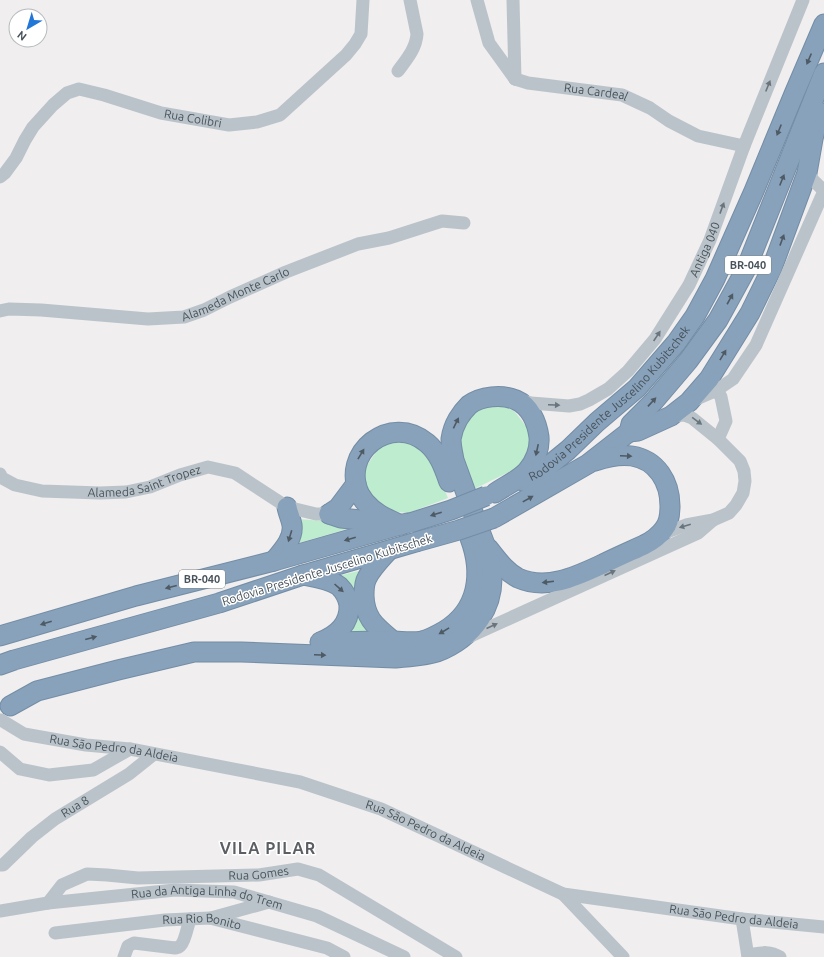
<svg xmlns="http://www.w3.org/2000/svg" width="824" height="957" viewBox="0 0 824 957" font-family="Ubuntu,sans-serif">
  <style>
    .green { fill: #beecce }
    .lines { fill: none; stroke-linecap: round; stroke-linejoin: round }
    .highway-casing { stroke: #738da6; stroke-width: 21 }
    .minor { stroke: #bac3ca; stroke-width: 13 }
    .highway { stroke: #88a2bb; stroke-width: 19 }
    .highway-bridge-casing { stroke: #738da6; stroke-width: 21; stroke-linecap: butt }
    .highway-bridge { stroke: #88a2bb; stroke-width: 19 }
    .oneway { fill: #4e5a64 }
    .oneway2 { fill: #6a747c }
    .labels { text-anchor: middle; stroke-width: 3; stroke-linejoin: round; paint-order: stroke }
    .shield { fill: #fff; stroke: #7e868c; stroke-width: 1 }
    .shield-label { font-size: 11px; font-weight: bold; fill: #47525a }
    .street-label { font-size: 12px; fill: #47525a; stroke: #fff }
    .district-label { font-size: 16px; font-weight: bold; letter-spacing: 1px; fill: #5b5e62; stroke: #fff }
  </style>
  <rect width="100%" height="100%" fill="#f0eeee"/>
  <g class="green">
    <path d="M504,405L515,412L529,430L531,440L528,452L519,467L474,489L464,464L458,442L460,433L472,415L483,406Z"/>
    <path d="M406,439L431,458L448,498L408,513L390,511L372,497L367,489L363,474L366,467L380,446L385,443Z"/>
    <path d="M298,519L360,524L361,525L295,544Z"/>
    <path d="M363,570L377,636L339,635L344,631L337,576Z"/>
  </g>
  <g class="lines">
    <defs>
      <g id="highway">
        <path d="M629,432L638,431L671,416L689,402L709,379L750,313L772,268L807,173L813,139L819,112"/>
        <path id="s11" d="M523,481L541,472L568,450L597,422L637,388L676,343L695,316L715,279L754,191L794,94L824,24"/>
        <path d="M329,514L341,518L390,523"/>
        <path d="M329,514L338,508L356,484"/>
        <path d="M494,518L588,464L629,432L631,424L654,401L688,361L718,320L746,269L824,73"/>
        <path d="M401,525C388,519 375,514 365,502C363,500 362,497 360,495C339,453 391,412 427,443C439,453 444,468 449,482"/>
        <path d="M488,548C497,559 505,571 518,578C547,591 577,576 603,564C617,557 631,551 644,545C652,541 659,536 664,529C669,523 670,514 670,506C670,482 657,460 632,456C620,454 607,457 595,461"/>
        <path d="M388,551C381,559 371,569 367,578C364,583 364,590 364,596C365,620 377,627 393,641"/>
        <path d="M274,561C282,551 294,539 292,525C291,519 288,513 287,507"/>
        <path d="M303,575C314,577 329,579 339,586C344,591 348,598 349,605C350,624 336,636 320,642"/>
        <path d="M0,636L136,596L274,561L407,523"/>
        <path d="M321,642C345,642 368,641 391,641C401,641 412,643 422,641C430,639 437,635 444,631C479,610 483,573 470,538"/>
        <path d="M0,665L14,660L219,603L303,575L416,542"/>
        <path d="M10,706L37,691L118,670L194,652H241L395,658C409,657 424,656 437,652C473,638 497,606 491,567C489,553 483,539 478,526C470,504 462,482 454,460C453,454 451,446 451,439C452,432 454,426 458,419C461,414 465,409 469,405C481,396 502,394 516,400C530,406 537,422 539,437C540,449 535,462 527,471C519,480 505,486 495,493"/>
      </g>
    </defs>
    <use href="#highway" class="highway-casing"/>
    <g class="minor">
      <path d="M477,0L489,43L515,79"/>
      <path d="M513,0L515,79"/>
      <path d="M398,71C406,60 416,49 417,34L410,0"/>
      <path id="s1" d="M515,79L528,83L622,95L650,108L669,121L698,136L744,146"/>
      <path id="s2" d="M0,177L5,173L16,158L25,140L33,127L53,105L67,93L79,89L104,95L161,113L229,125L257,122L280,115L346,55L355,44L361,34L363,0"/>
      <path id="s3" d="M0,311L9,309L41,310L148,319L184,317L204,310L230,297L286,272L358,244L389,238L442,221L464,223"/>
      <path d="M713,384L721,397L726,421L718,439"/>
      <path id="s4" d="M518,400L531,403L569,406L580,404L589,400L608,389L628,371L655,339L689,285L710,240L744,146L803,0"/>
      <path d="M694,400L717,390L733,379L756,345L824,191L814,181L807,173"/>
      <path id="s5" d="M0,474L2,478L15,485L42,491L100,493L126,492L150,487L180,475L208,467L235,473L287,507L316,514H329"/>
      <path d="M659,535L686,525L713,520L729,513L736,505L743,493L745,481L744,471L740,461L718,439L692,418L684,415L671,416"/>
      <path d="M466,638L698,533L713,520"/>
      <path id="s6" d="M1,720L24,734L86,745L130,749L300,782L381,809L563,894L742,919L824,927"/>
      <path d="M0,752L20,769L49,775L93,770L130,749"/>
      <path id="s7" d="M0,865H3L32,837L55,819L129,774L154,754"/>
      <path d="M563,894L623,957"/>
      <path id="s8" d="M48,903L62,885L87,874L107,875L138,878L259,875L298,869L319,875L456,957"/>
      <path id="s9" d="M0,911L48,903L175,890L234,892L317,916L404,957"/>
      <path d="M211,918L269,902"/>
      <path d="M742,919L748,957"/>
      <path id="s10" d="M55,933L165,920L210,918L327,948L344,957"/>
      <path d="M748,955C760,953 769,950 780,957"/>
      <path d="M124,957L128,946L134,943L175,948C178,947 179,948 181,945C185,941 188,925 190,919"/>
    </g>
    <use href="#highway" class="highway"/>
    <defs>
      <g id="highway-bridge">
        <path d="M410,523L451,510L486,496"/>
        <path d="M416,542L459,530L494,518"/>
      </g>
    </defs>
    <use href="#highway-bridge" class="highway-bridge-casing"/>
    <use href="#highway-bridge" class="highway-bridge"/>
  </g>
  <defs><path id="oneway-solid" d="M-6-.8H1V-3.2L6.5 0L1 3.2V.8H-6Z"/></defs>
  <g class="oneway">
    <use href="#oneway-solid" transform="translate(809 59) rotate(113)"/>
    <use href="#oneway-solid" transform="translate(779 130) rotate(112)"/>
    <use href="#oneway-solid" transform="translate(782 180) rotate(-68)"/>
    <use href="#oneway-solid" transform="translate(782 240) rotate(-70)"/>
    <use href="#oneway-solid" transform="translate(730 299) rotate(-61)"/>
    <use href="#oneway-solid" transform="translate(723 355) rotate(-59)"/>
    <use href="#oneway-solid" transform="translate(652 402) rotate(-47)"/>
    <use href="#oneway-solid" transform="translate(456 423) rotate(-64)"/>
    <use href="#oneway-solid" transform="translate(537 450) rotate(102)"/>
    <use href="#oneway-solid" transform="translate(361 454) rotate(-59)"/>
    <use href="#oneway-solid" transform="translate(626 456) rotate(3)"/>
    <use href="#oneway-solid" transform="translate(528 499) rotate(-29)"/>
    <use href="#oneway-solid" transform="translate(436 514) rotate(163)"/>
    <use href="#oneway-solid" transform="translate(290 536) rotate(107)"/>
    <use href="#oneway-solid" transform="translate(350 539) rotate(164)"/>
    <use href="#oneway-solid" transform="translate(548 582) rotate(173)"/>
    <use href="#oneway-solid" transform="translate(171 587) rotate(166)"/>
    <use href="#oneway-solid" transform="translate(339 588) rotate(42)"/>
    <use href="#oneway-solid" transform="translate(46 623) rotate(163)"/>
    <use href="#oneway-solid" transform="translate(444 631) rotate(149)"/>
    <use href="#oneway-solid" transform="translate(91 638) rotate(-15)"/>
    <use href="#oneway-solid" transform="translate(320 655) rotate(2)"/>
  </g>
  <g class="oneway2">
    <use href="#oneway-solid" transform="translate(768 86) rotate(-68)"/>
    <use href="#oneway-solid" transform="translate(722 208) rotate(-70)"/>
    <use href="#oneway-solid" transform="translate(657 336) rotate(-56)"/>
    <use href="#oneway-solid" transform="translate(554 405) rotate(3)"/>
    <use href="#oneway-solid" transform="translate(697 421) rotate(36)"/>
    <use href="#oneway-solid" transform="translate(685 526) rotate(164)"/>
    <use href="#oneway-solid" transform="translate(610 573) rotate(-24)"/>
    <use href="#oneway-solid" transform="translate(492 626) rotate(-24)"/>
  </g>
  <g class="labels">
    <g class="shield">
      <rect x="725" y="256" width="46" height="18" rx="3"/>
      <rect x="179" y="570" width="46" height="18" rx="3"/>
    </g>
    <g class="shield-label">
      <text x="748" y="269">BR-040</text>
      <text x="202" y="583">BR-040</text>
    </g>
    <g class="street-label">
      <text dy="4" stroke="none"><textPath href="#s1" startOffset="82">Rua Cardeal</textPath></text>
      <text dy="4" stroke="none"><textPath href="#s2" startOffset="239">Rua Colibri</textPath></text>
      <text dy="4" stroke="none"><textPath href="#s4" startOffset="266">Antiga 040</textPath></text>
      <text dy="4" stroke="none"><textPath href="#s3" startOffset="241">Alameda Monte Carlo</textPath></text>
      <text dy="4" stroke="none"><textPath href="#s11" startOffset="117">Rodovia Presidente Juscelino Kubitschek</textPath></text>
      <text dy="4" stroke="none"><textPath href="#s5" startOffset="151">Alameda Saint Tropez</textPath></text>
      <text transform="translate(327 570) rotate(-17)" y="4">Rodovia Presidente Juscelino Kubitschek</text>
      <text dy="4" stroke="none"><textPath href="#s6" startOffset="118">Rua São Pedro da Aldeia</textPath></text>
      <text dy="4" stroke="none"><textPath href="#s7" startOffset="96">Rua 8</textPath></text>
      <text dy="4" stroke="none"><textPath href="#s6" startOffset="442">Rua São Pedro da Aldeia</textPath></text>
      <text dy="4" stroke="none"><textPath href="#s8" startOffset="222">Rua Gomes</textPath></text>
      <text dy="4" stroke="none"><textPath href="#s9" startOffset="209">Rua da Antiga Linha do Trem</textPath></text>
      <text dy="4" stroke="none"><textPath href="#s6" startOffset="766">Rua São Pedro da Aldeia</textPath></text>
      <text dy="4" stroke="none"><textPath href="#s10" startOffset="148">Rua Rio Bonito</textPath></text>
    </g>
    <g class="district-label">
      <text x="268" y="854">VILA PILAR</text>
    </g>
  </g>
  <g transform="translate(28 28) rotate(218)"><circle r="19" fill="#ffffff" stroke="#b5babd"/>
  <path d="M0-3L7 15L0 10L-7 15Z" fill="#2176d7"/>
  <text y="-6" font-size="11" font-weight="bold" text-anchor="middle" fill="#47525a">N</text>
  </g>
</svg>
